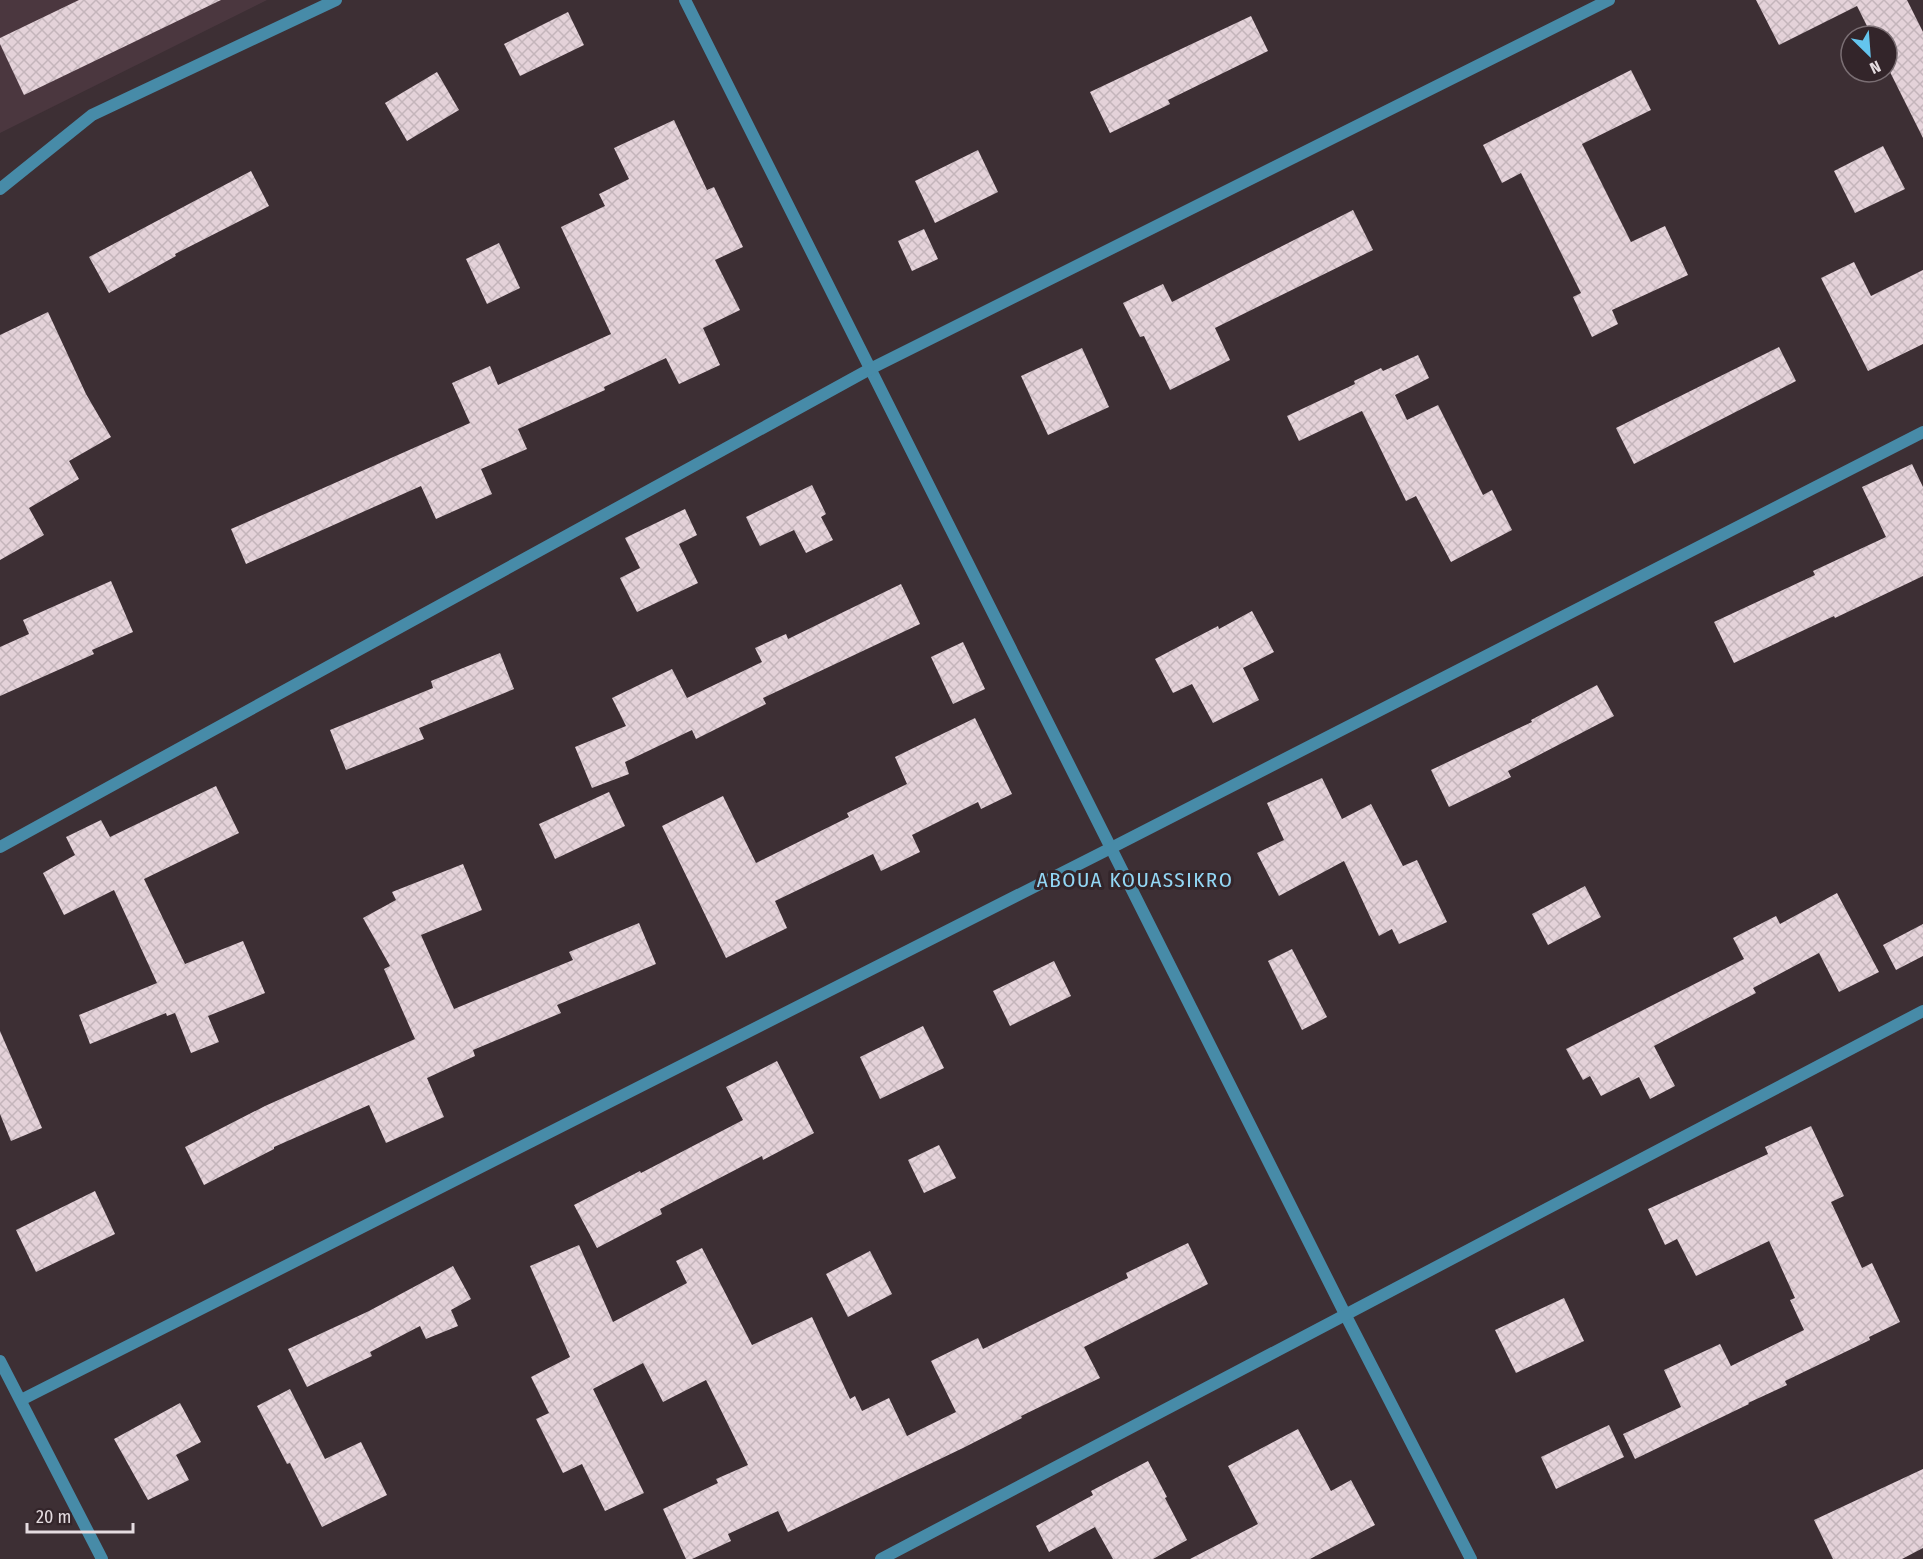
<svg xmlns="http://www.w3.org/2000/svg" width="1923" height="1559" viewBox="0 0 1923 1559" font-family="'Fira Sans Condensed',sans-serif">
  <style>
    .built { fill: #4b373f }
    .building { fill: url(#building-cross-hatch) }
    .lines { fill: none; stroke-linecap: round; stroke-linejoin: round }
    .minor { stroke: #478ba8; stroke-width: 12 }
    .labels { text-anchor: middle; stroke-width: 6; stroke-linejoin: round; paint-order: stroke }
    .quarter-label { font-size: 21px; letter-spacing: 1.5px; fill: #93d7f5; stroke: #33252a }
  </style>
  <defs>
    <pattern id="building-cross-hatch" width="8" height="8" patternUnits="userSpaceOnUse" patternTransform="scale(1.5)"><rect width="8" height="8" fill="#e4d2d9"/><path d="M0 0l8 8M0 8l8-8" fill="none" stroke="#c4b5bb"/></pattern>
  </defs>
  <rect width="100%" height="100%" fill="#3d2f34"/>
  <path class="built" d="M0,0H267L0,133Z"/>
  <g class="building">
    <path d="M79,0H221L24,95L0,44V38Z"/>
    <path d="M1756,0H1907L1923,32V138L1887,66V36H1872L1857,6L1779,45Z"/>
    <path d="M568,12L584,45L520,76L504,44Z"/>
    <path d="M1251,16L1268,51L1168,100L1170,104L1110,133L1090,92Z"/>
    <path d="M1631,70L1651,110L1582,144L1631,242L1665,226L1688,275L1612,310L1618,324L1592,337L1573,297L1581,293L1521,173L1502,183L1483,145Z"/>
    <path d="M437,72L459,110L407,141L385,103Z"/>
    <path d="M674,120L707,190L714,187L743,247L715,260L740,310L703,328L720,365L679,384L666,358L604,387L605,390L518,429L527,449L481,469L492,494L436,519L421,486L246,564L231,529L470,423L452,383L490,366L498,385L611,334L561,227L605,206L599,194L629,179L614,148Z"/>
    <path d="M1883,146L1905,189L1855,213L1834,171Z"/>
    <path d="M978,150L998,192L935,223L915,181Z"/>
    <path d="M251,171L269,206L175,254L176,256L109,293L89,257Z"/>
    <path d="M1353,210L1373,250L1215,328L1230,360L1170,390L1144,336L1140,337L1123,303L1163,284L1172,302Z"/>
    <path d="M924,229L938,259L912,271L898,241Z"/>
    <path d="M499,243L520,288L487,304L466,259Z"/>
    <path d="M1854,262L1871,296L1923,270V344L1868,371L1821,278Z"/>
    <path d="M48,312L86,394L111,437L69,461L79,479L29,508L44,535L0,560V335Z"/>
    <path d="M1779,347L1796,381L1634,464L1616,428Z"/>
    <path d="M1082,348L1109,407L1048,435L1021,376Z"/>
    <path d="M1418,355L1429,378L1395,395L1407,420L1438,405L1483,495L1492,490L1512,530L1451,562L1416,496L1406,501L1362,411L1299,441L1287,416L1355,384L1354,381L1381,368L1383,371Z"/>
    <path d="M1912,464L1923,487V576L1835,618L1834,616L1734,663L1714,622L1815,575L1813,571L1886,537L1862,487Z"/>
    <path d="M812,485L826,514L821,517L833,540L806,553L794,530L760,546L746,517Z"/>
    <path d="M685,509L697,535L679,544L698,583L637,612L620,578L640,568L625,538Z"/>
    <path d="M111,581L133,632L92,650L94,654L0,696V647L29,634L23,620Z"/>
    <path d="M901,584L920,624L763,698L766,704L696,739L692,730L625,762L629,774L592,788L575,747L626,726L612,698L672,669L687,698L762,662L755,648L786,634L788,639Z"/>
    <path d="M1252,611L1274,652L1243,668L1259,700L1213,723L1192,684L1173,693L1155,659L1218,626L1219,629Z"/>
    <path d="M963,642L985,689L953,704L931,657Z"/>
    <path d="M500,653L514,689L419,728L424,739L346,770L330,730L433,688L431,681Z"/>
    <path d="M1597,685L1614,716L1508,771L1511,777L1449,807L1431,770L1532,722L1531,720Z"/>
    <path d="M975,718L1012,794L981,809L978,802L912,835L920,852L881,871L873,854L775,901L787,928L726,958L662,826L723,796L756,863L849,817L847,813L907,784L895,757Z"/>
    <path d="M1322,778L1342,819L1371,804L1403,866L1417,860L1447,922L1399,944L1392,929L1379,936L1344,861L1279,896L1257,853L1284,840L1267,803Z"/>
    <path d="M216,786L239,833L144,879L185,964L243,941L265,993L208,1016L219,1042L191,1053L175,1013L167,1016L166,1013L90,1044L79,1015L157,983L114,890L64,915L43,873L75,855L66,837L101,820L110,837Z"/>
    <path d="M609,792L625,826L555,859L539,824Z"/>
    <path d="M463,864L482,910L421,935L454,1009L573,960L569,952L639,923L656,964L557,1005L561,1013L473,1050L475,1056L427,1078L444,1117L386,1143L369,1105L274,1147V1149L204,1185L185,1147L265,1106L415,1039L384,969L390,966L363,918L396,900L392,892Z"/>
    <path d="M1585,886L1601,917L1548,945L1532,914Z"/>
    <path d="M1837,893L1879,972L1839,992L1819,953L1753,988L1756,993L1654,1046L1675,1086L1650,1099L1639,1077L1601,1096L1590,1076L1583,1080L1566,1049L1744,959L1733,938L1776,916L1780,924Z"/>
    <path d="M1923,924V956L1896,970L1883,945Z"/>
    <path d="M1292,949L1327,1017L1302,1030L1268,961Z"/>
    <path d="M1054,961L1071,996L1010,1026L993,991Z"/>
    <path d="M923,1026L944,1068L880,1099L860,1057Z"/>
    <path d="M0,1031L42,1128L11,1141L0,1114Z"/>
    <path d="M777,1061L814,1133L763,1160L762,1156L660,1209L662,1214L597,1248L574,1205L640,1171L641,1173L743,1120L726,1087Z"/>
    <path d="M1811,1126L1844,1196L1831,1202L1862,1268L1872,1263L1900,1322L1869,1337L1870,1340L1785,1381L1787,1385L1748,1403L1749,1404L1635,1459L1623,1434L1681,1407L1664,1370L1720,1344L1731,1366L1804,1330L1790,1300L1795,1298L1769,1241L1696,1276L1677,1239L1665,1245L1648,1209L1768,1154L1765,1147Z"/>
    <path d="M939,1145L956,1178L924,1193L908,1160Z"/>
    <path d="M95,1191L115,1234L36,1272L16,1230Z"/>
    <path d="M1188,1243L1208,1284L1084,1347L1100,1378L1021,1416L1022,1418L963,1448L788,1532L778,1511L728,1534L731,1541L692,1559H686L663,1509L718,1483L716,1479L748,1465L706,1380L663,1402L643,1363L593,1389L644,1493L605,1511L582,1464L563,1473L536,1419L549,1413L531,1377L570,1357L530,1266L579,1245L613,1322L687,1283L676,1261L702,1248L752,1345L812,1317L850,1399L855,1396L862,1411L889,1398L907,1436L956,1412L931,1361L978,1338L983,1349L1128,1278L1126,1273Z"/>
    <path d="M870,1251L892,1294L848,1317L826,1274Z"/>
    <path d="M453,1266L471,1299L451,1310L458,1326L426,1339L420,1326L370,1352L372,1356L307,1387L288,1349L369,1311Z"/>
    <path d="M1564,1298L1584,1341L1516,1373L1495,1330Z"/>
    <path d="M290,1389L325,1459L361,1442L387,1495L322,1527L290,1463L287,1464L257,1406Z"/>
    <path d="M180,1403L201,1442L176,1455L189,1480L148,1500L114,1439Z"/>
    <path d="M1609,1425L1624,1457L1556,1489L1541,1457Z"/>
    <path d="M1298,1429L1331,1491L1351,1480L1375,1525L1310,1559H1190L1258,1524L1228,1466Z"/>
    <path d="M1148,1461L1167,1497L1165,1498L1187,1540L1153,1559H1113L1095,1527L1049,1552L1036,1526L1093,1495L1091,1491Z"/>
    <path d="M1923,1469V1548L1902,1559H1833L1814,1520Z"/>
  </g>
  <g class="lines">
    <g class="minor">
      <path d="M685,0L1346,1316L1471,1559"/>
      <path d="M0,189L92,115L336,0"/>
      <path d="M0,847L870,369L1609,0"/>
      <path d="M0,1361L102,1559"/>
      <path d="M21,1400L1111,848L1923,432"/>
      <path d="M881,1559L1923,1011"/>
    </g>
  </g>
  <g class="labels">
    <g class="quarter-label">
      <text x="1135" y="887">ABOUA KOUASSIKRO</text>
    </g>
  </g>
  <g transform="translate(1869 54) rotate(155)"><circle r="28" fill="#33252a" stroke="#7a6e73" stroke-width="1.5"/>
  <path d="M0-4.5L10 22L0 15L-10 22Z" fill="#64c5ee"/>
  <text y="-9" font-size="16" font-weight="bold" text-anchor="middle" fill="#e5dce0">N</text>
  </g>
  <path d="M27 1523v9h106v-9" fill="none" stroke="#e5dce0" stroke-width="3"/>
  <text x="36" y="1523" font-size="18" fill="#e5dce0" stroke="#33252a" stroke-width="4.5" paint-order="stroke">20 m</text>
</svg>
